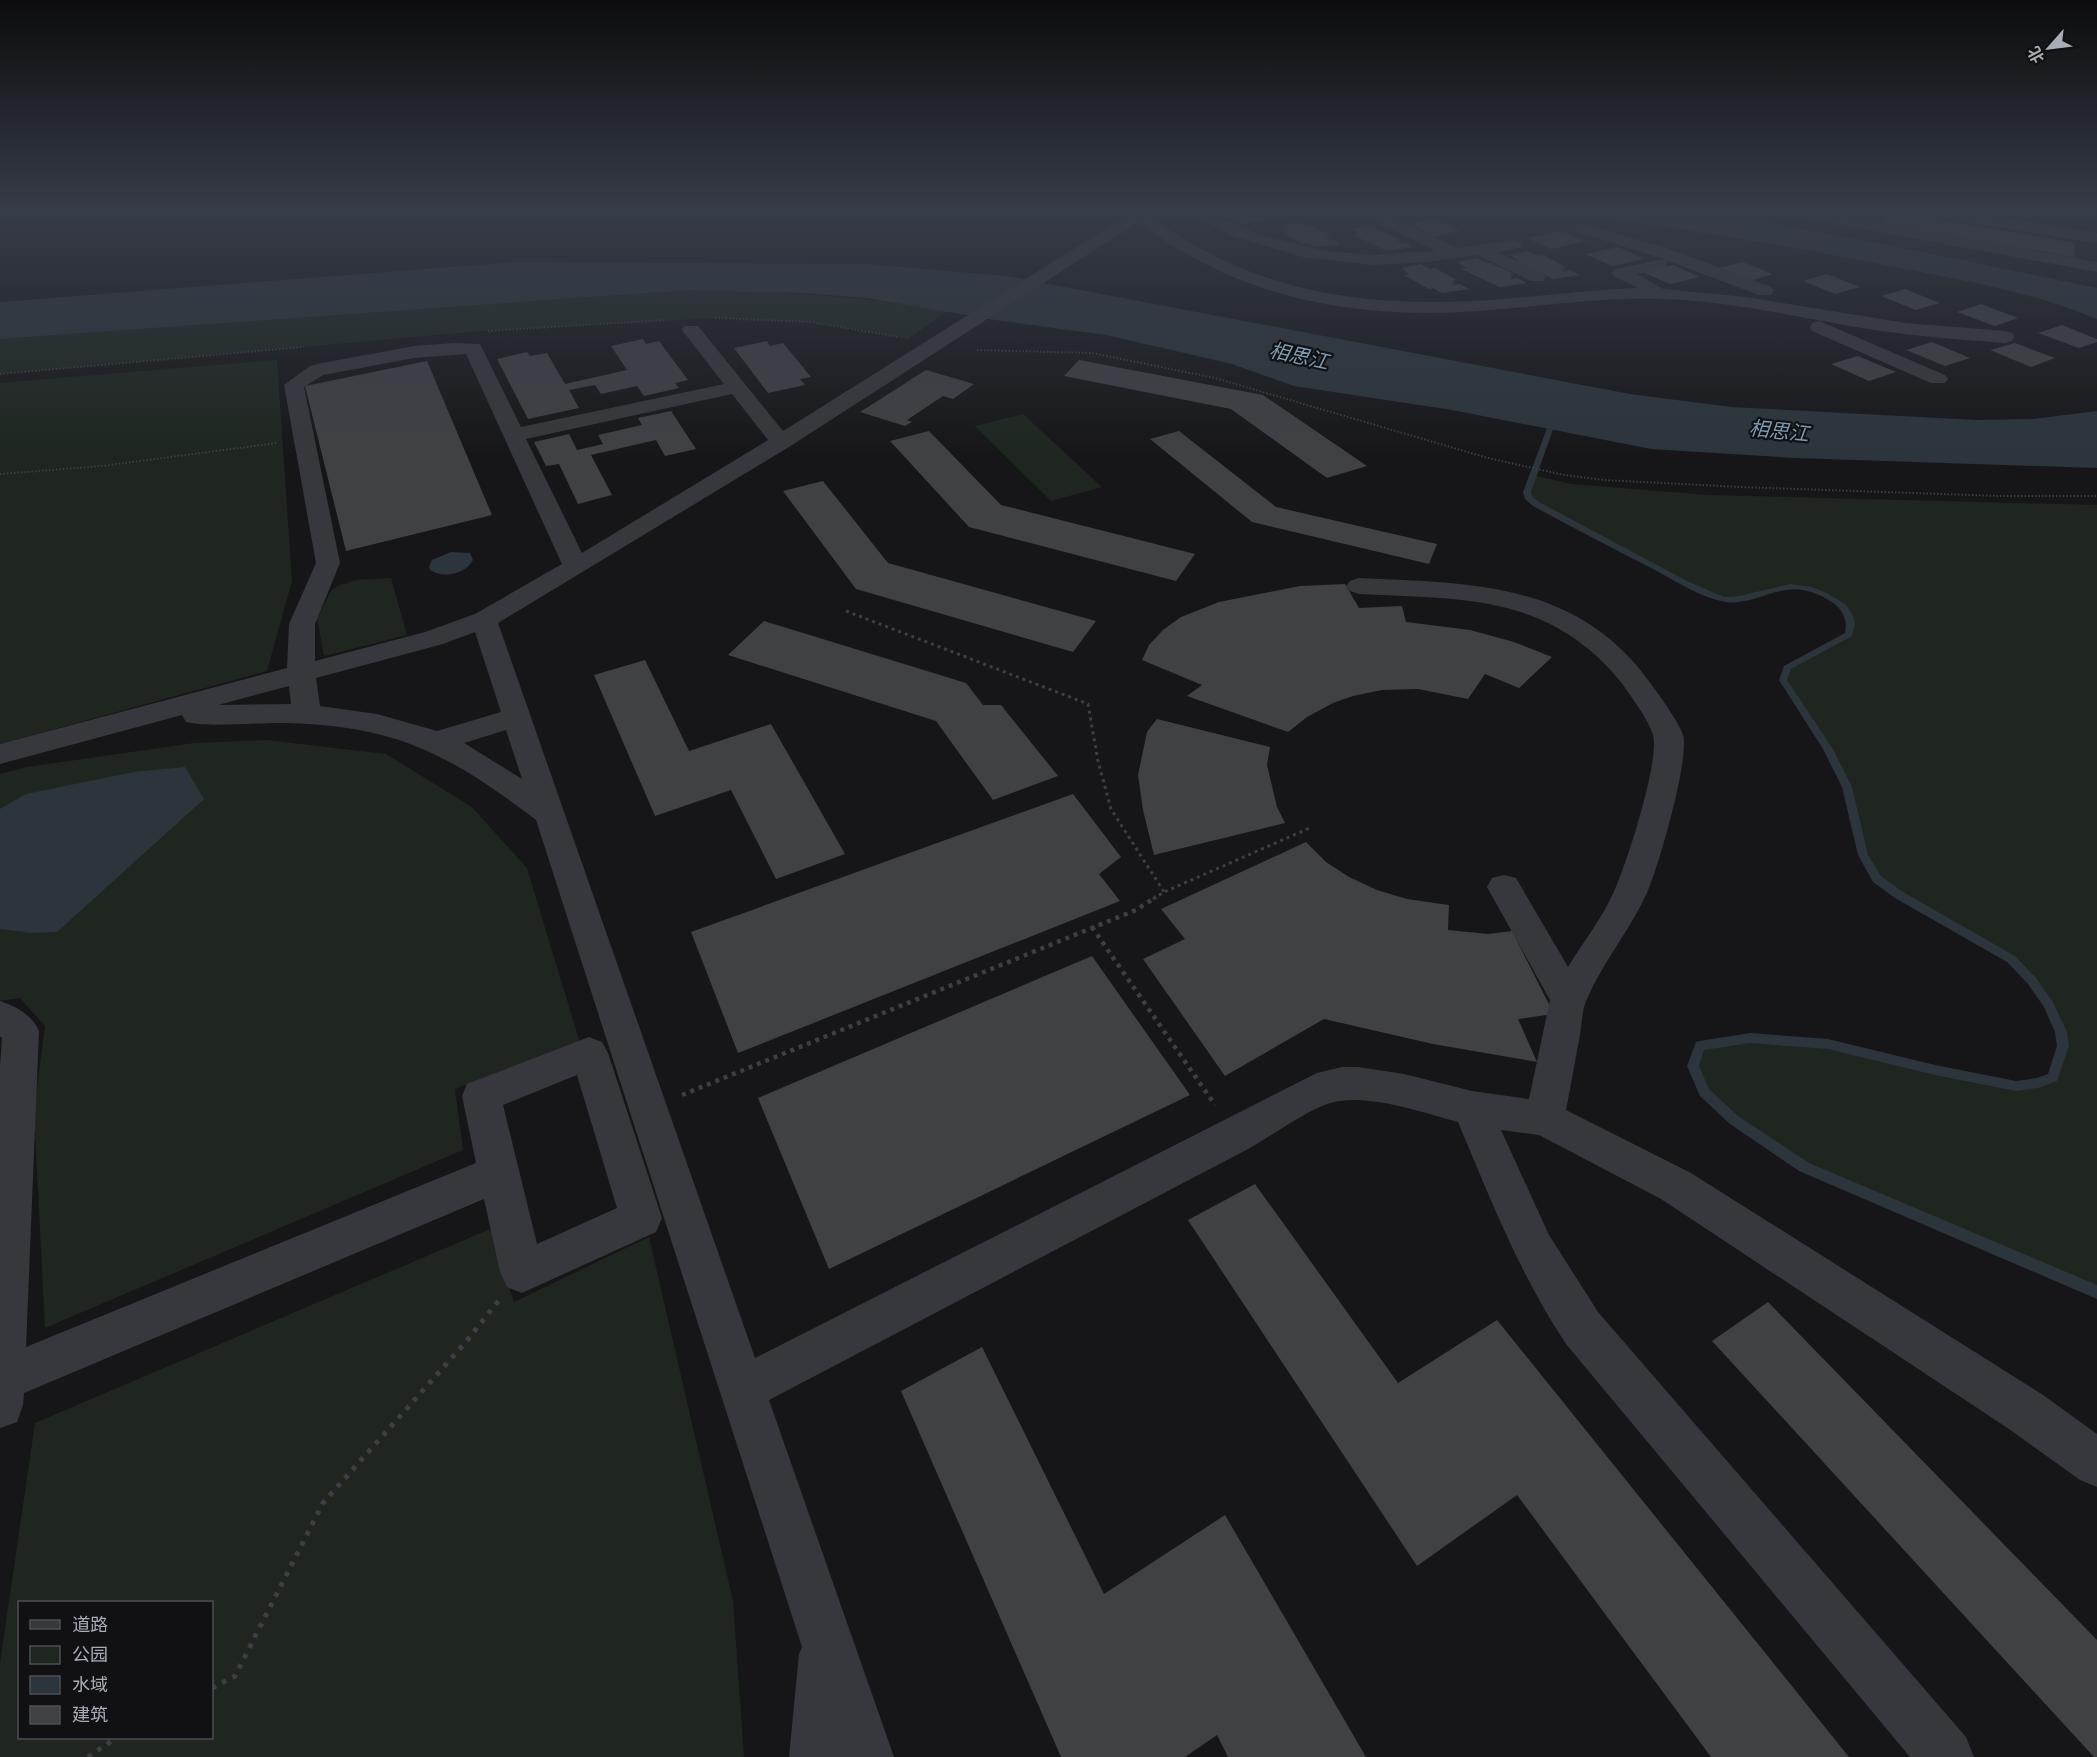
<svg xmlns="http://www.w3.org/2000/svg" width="2097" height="1757" viewBox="0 0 2097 1757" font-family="Figtree,'Noto Sans SC',sans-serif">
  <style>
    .green { fill: #1e261f; fill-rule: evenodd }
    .water { fill: #2c353c }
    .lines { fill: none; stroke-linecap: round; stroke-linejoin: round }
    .stream { fill: #2c353c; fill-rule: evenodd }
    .building { fill: #404145 }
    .path-far3 { stroke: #3d3f44; stroke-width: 2; stroke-dasharray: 1.5 2; stroke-linecap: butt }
    .path-far2 { stroke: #3d3f44; stroke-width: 3; stroke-dasharray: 3 4; stroke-linecap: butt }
    .path-far1 { stroke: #3d3f44; stroke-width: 4.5; stroke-dasharray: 4 5; stroke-linecap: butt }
    .path { stroke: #3d3f44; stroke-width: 5; stroke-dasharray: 4.5 7; stroke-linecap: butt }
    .minor { fill: #37383d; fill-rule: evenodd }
    .labels { text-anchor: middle; stroke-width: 4.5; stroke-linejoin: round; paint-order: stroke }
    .far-water-label { font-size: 20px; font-style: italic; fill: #7f9bb3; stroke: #111113 }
  </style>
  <rect width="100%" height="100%" fill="#161618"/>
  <g class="green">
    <path d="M2015,211H2068L2067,225L2014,216Z"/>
    <path d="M689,290C779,291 860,297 949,310L908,339L864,330L811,322L714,318L482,331L0,374V339Z"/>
    <path d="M277,360L292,581L267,671L0,744V383Z"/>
    <path d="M1023,414L1102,487L1051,501L975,426Z"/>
    <path d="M1533,475L1571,484L1708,495L2097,505V1292L1804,1167L1734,1120L1704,1092L1693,1066L1700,1046L1750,1038L1828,1044L1935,1070L2016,1086L2038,1083L2053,1077C2065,1051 2064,1037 2052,1012C2026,958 1973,936 1923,909C1908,900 1889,892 1877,879C1854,853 1859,815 1846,785C1835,761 1822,739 1807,718C1799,706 1788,693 1783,680L1787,668L1849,634L1851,629L1850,618L1839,604L1817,590L1792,586L1730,599L1712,594L1536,504C1523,494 1528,488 1533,475Z"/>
    <path d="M391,578L407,635L324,656L317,618L331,591L337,586L356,580Z"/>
    <path d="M267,740L386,754L472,807L527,868L580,1043L455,1089L463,1150L45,1328L34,1111L45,1026L20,998L0,1001V774L27,767L194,743Z"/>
    <path d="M490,1229L514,1302L649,1237L733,1601L744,1757H0V1663L35,1423ZM20,1602H212V1738H20Z"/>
  </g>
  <g class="water">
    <path d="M1554,211H1704L1893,246L2097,288V319C2031,291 1960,280 1890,266C1779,244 1666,225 1554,211Z"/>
    <path d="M515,262L864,264L1007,276L1630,394L1731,407L1976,420L2033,419L2097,411V468L1795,458L1651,449L1452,410L1294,386L1232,364L1106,335L995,320L867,298L804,293L689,290L0,339V302Z"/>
    <path d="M451,552L470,553L473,560C465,574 444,579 430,570L429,567L432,560Z"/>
    <path d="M185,767L204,799L57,932L32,933L0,929V809L26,794L134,772Z"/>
  </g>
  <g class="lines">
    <path class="stream" d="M1554,416L1557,418L1531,492L1532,496L1539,502L1689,582L1717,594L1725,597L1739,596L1791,584L1811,587L1825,592L1845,604L1853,615L1855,624L1852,636L1791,669L1787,680L1833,749L1852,787L1868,855L1881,876L1903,892L2015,956L2036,978L2053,1002L2067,1032L2069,1046L2057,1081L2038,1088L2016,1091L1935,1075L1828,1049L1750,1043L1704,1050L1699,1066L1709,1089L1738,1116L1809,1163L2097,1285V1299L1799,1171L1730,1124L1700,1096L1687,1066L1696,1042L1700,1041L1750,1033L1828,1039L1935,1065L2016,1081L2037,1078L2048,1074L2057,1046L2055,1032L2044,1007L2028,984L2007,962L1895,898L1873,882L1858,855L1842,787L1823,749L1779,680L1784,666L1845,633C1850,610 1831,599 1811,592C1781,581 1756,606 1726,602C1701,598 1677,582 1655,570C1614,549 1573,528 1533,506L1525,499L1523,492L1551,418Z"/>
  </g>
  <g class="building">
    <path d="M1213,211H1253L1258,214L1253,217H1260L1267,221L1241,224Z"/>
    <path d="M1276,211H1310L1311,212L1284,215Z"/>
    <path d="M1887,211L2075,243L2074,257L1881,223Z"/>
    <path d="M1435,219L1460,231L1433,237L1411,223Z"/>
    <path d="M1300,222L1308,227L1312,226L1331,236L1326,237L1329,239L1325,240L1333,239L1340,244L1314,247L1306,243L1302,244L1282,232L1287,231L1281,226Z"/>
    <path d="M1369,226L1402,240L1397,241L1401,243H1397H1405L1413,247L1387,251L1353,235L1358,234L1351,229Z"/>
    <path d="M1561,231L1585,241L1551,249L1527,238Z"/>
    <path d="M1618,247L1644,259L1612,266L1586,254Z"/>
    <path d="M1528,251L1538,256L1543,255L1566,267L1562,268L1566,270L1562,271L1564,272L1570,270L1580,275L1553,279L1514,262L1519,261L1510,255Z"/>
    <path d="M1477,258L1487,263H1491L1514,274L1509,275L1513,277L1510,278L1512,279L1517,278L1527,283L1500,287L1461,269L1466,268L1458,262Z"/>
    <path d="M1743,262L1773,274L1749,281L1718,268Z"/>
    <path d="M1421,264L1430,269L1435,268L1457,280L1452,281L1456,283L1452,284L1454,285L1460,284L1469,289L1442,293L1433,288L1429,289L1404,275L1409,274L1402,268Z"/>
    <path d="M1673,265L1700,277L1670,284L1642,272Z"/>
    <path d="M1827,274L1860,287L1835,294L1803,281Z"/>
    <path d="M1905,289L1940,303L1916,310L1881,296Z"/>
    <path d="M1981,304L2018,318L1995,326L1957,312Z"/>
    <path d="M2062,325L2097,339V342L2079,348L2038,333Z"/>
    <path d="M643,339L646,344L659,341L688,380L675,383L679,388L644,396L637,386L601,394L595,385L569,390L579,408L528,419L497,359L527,352L530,356L547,353L565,384L627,370L611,346Z"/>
    <path d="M767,341L770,346L783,343L811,377L800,379L805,385L768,393L734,348Z"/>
    <path d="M1932,342L1970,358L1945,366L1906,350Z"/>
    <path d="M2015,343L2055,358L2031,367L1990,350Z"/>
    <path d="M1858,356L1896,372L1869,381L1831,364Z"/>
    <path d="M1079,360L1263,395L1367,466L1327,478L1231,409L1064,376Z"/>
    <path d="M427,361L492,515L346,551L305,386Z"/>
    <path d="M926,370L974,384L953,399L943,396L907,420L912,422L905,426L860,412Z"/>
    <path d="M671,411L696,449L665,456L656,440L591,455L612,495L578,504L559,464L546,466L534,442L569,434L577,450L603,444L598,435L642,425L638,418Z"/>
    <path d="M929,431L1001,505L1195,554L1176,581L969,527L890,441Z"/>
    <path d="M1179,431L1276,507L1437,544L1429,564L1252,522L1150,439Z"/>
    <path d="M823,481L888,563L1096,621L1073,652L856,589L783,491Z"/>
    <path d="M1345,584L1359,608L1402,606L1406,622L1470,630L1514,642L1552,657L1519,688L1485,674L1468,699L1418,689L1382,690L1353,696L1333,703L1307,717L1288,732L1187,696L1202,685L1142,660L1149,645L1163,630L1181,617L1219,602L1300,586Z"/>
    <path d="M764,621L966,683L983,705H1001L1058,776L993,800L936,721L728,655Z"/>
    <path d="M645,660L689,751L771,724L845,854L776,879L731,790L655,816L594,675Z"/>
    <path d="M1157,719L1270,747L1267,765L1277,807L1285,823L1154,855L1143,810L1138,775L1147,732Z"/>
    <path d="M1073,794L1121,857L1099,874L1120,901L738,1053L691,932Z"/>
    <path d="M1306,842L1326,862L1349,877L1377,890L1407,899L1449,905L1448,930L1488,934L1512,931L1554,1014L1518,1019L1537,1062L1433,1044L1324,1019L1225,1076L1143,959L1185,939L1161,909Z"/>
    <path d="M1092,956L1190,1095L829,1269L758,1098Z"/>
    <path d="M1255,1184L1398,1383L1497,1320L1849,1757H1711L1517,1495L1417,1566L1188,1220Z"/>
    <path d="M1768,1302L2097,1640V1757H2094L1712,1341Z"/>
    <path d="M982,1347L1104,1594L1225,1515L1366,1757H1228L1217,1735L1185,1757H1061L901,1391Z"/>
  </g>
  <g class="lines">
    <g class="path-far3">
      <path d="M715,318L811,322L898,337"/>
      <path d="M488,331L666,320"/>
      <path d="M977,350L1092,353L1215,378L1488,458L1564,475L1604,480L1740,487L1999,496H2097"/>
      <path d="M0,374L304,347"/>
      <path d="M0,474L102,466L277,443"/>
    </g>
    <g class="path-far2">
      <path d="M846,611L1088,704L1098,761L1111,809L1164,892"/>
      <path d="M1153,899L1164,892L1312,827"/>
    </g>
    <g class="path-far1">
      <path d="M1092,927L1215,1105"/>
      <path d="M682,1095L1136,910L1156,897"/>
    </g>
    <g class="path">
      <path d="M212,1688L235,1676L323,1503L465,1343L499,1300"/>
      <path d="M88,1757L116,1738"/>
    </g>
    <g class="minor">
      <path d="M1125,211H1163L1160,214L1151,217C1248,289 1355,307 1474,301C1529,298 1583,290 1638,288L1615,277L1612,273L1615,269L1664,259L1577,232L1575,229L1577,226L1583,224L1664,247L1771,287L1774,291L1771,295H1759L1666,260L1668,263L1666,267L1637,274L1663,289L1746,297L1906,323L2005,331L2012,333L2014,337L2012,341L2005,343C1961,340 1917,336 1874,330C1805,319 1737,302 1667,299C1604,296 1540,307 1477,311C1354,320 1238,298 1138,222L789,447L498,623L755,1358L1317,1073L1342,1067H1358L1404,1074L1472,1091L1529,1099L1550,1000L1487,887L1492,878L1504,875L1516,878L1568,967C1583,942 1604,916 1615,889C1627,863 1660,760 1653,735C1650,722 1629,693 1620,681C1549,594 1462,599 1359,594L1350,591L1346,586L1350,581L1359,578C1463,583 1565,581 1638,667C1649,681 1678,719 1683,735C1690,758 1658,869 1647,893C1630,930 1603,962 1587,999C1582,1009 1582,1023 1580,1035C1575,1060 1571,1085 1566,1110L1691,1173L2043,1395L2097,1434V1487L2080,1480L2009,1429L1661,1199L1539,1135L1501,1130L1549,1235L1598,1312L1966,1737L1974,1757H1910L1566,1344C1520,1275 1490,1198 1458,1122C1422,1112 1362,1091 1327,1104C1303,1113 1273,1135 1250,1148L769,1400L894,1757H789L799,1654L802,1647L536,820C449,754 397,726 286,723C258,722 211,728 186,722L182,715L0,764V744L287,668L289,624L316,563L284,385L310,366L317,364L414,346L454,343L480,344L521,427L724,384L682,330L684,326H698L783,431L1128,215ZM466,354L562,564L475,614L425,632L315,661V624L340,563L304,387L323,375L414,358ZM732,394L768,440L582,553L526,439ZM475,632L501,712L437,731L377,714L320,706L316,678L443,644ZM289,686L291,704L218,705ZM506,730L522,779L464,743Z"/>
      <path d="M1186,211H1205L1263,236L1326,251L1373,255L1436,251L1366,216L1364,213L1366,211H1380L1457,248L1514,240L1520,242L1522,245L1520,248L1497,252L1543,273L1546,277L1543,281H1531L1477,255L1426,262L1373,265L1303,257L1230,235Z"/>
      <path d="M1784,211H1817L2097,262V272L1792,216Z"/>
      <path d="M1919,211H1956L2097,233V243L1927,216Z"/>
      <path d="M1819,321L1945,375L1948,379L1945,383H1931L1812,331L1810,327L1812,323Z"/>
      <path d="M0,1001C17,1007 32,1015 39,1031L26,1347L476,1163L462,1096L467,1084L589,1037L602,1042L608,1053L662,1218L656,1232L522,1293L507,1287L500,1272L484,1199L24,1393L23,1405L17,1422L0,1428V1067L2,1038L0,1036ZM577,1075L617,1208L537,1244L503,1105Z"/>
    </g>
  </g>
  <linearGradient id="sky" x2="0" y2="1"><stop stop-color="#0c0c0d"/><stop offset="0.46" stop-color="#363c48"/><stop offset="1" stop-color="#363c48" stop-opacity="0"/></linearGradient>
  <rect width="2097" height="457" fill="url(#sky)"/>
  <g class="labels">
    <g class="far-water-label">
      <text transform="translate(1299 356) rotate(12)" y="7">相思江</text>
      <text transform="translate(1779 431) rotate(6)" y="7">相思江</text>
    </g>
  </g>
  <rect x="18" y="1601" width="195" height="138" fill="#111113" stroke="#4d4f55" stroke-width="1.5"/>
  <rect x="30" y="1620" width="30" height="9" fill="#37383d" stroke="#4d4f55" stroke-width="1.5"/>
  <text x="72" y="1631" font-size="18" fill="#a8adb8">道路</text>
  <rect x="30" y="1646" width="30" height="18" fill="#1e261f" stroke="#4d4f55" stroke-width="1.5"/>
  <text x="72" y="1661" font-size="18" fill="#a8adb8">公园</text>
  <rect x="30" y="1676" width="30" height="18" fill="#2c353c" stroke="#4d4f55" stroke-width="1.5"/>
  <text x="72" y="1691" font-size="18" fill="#a8adb8">水域</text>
  <rect x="30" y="1706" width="30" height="18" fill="#404145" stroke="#4d4f55" stroke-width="1.5"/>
  <text x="72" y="1721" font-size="18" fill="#a8adb8">建筑</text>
  <g transform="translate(2049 48) rotate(242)" stroke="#111113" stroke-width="4.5" paint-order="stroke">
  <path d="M0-4.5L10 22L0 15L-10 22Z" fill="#a8adb8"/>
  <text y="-9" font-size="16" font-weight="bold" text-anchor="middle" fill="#a8adb8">北</text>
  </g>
</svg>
